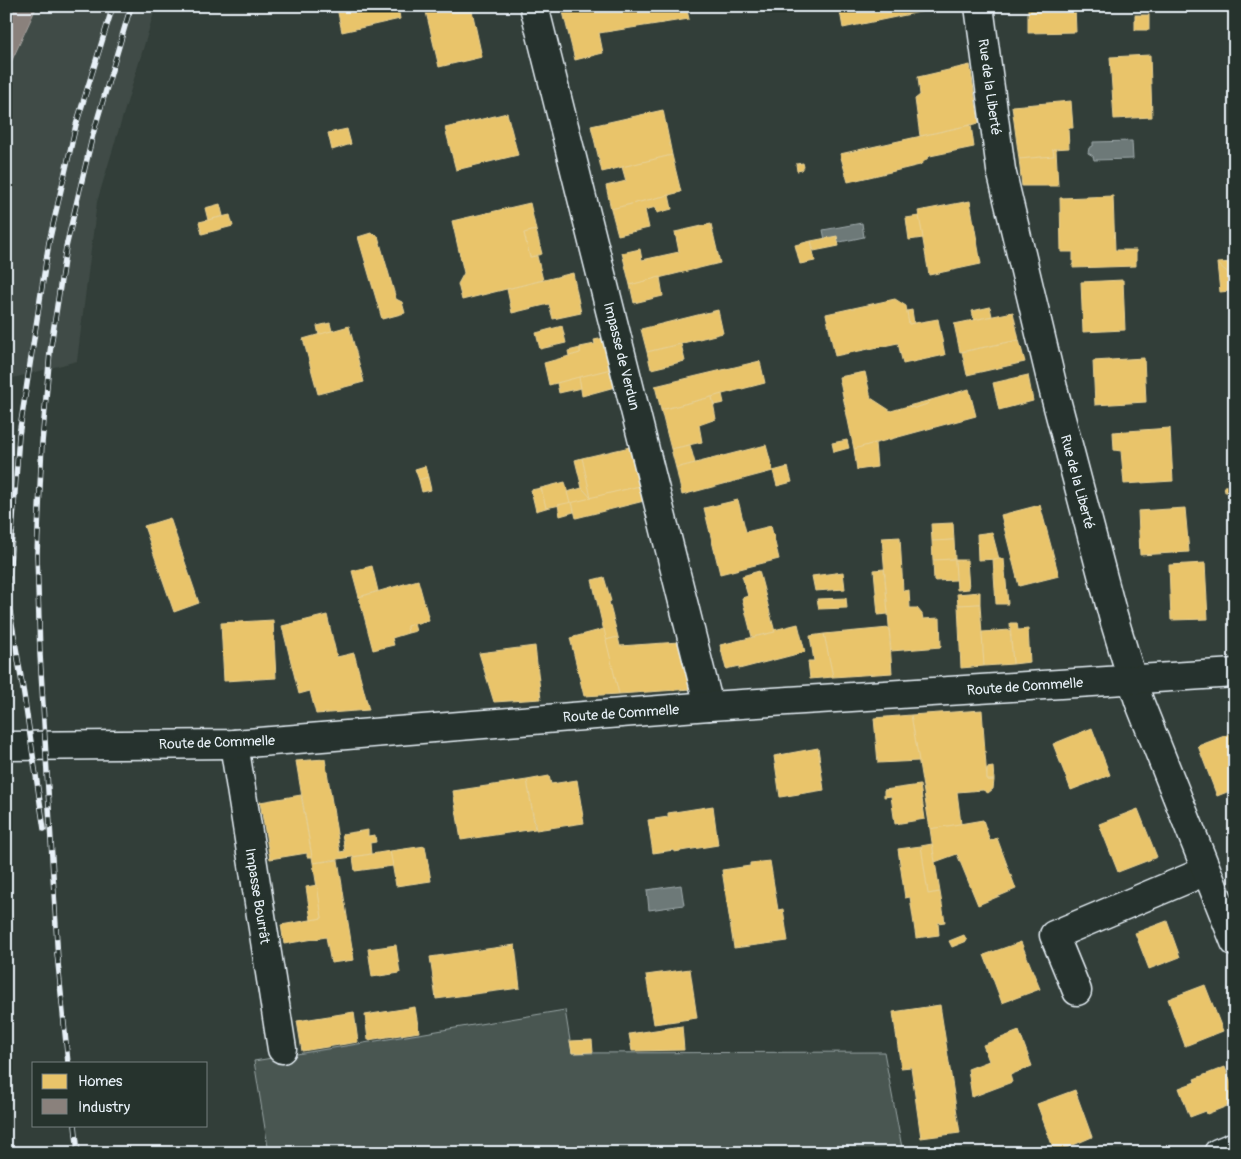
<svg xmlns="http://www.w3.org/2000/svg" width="1241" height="1159" viewBox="0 0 1241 1159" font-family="Pangolin,sans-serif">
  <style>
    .built { fill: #3f4b46 }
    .green { fill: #495651; stroke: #98a4a4 }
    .water { fill: #6d7978; stroke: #9ea9ab }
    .homes { fill: #e9c46a; stroke: #e9d295 }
    .industry { fill: #8a817c; stroke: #a6a3a1 }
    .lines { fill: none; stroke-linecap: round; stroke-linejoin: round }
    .minor-casing { stroke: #e8f1f8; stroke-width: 31 }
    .tertiary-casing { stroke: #e8f1f8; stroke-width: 31 }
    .minor { stroke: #26332d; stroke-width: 28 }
    .tertiary { stroke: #26332d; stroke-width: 28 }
    .rail-casing { stroke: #e8f1f8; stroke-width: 5.5 }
    .rail { stroke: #26332d; stroke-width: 4; stroke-dasharray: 11; stroke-linecap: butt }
    .labels { text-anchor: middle; stroke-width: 5; stroke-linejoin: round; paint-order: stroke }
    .street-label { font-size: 14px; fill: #e8f1f8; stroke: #26332d }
  </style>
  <rect width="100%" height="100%" fill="#323e39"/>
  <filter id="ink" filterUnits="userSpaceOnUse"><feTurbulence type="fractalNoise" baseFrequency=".02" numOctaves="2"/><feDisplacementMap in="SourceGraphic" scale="10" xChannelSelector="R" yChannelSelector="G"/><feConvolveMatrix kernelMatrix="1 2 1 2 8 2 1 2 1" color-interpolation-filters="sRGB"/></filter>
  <g filter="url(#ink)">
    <path class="built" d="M6,6H156L97,202L77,361L6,380Z"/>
    <path class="green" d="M565,1010L572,1053L884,1052L903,1153H269L254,1061Z"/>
    <g class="water">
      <path d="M1132,141L1133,159L1094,160L1093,156L1088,153L1089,148L1093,146V142Z"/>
      <path d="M862,223L864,237L826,245L823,230Z"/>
      <path d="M681,885L684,905L649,910L647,890Z"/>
    </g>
    <g class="homes">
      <path d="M344,6H398L400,19L342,32L337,8Z"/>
      <path d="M450,6H471L482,57L439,67L426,12Z"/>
      <path d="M572,6H677L678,11L687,10L689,19L599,33L603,53L575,60L562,8Z"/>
      <path d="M839,6H949L843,28Z"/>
      <path d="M1028,6H1075L1076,32L1028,33Z"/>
      <rect x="1135" y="15" width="14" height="15"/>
      <path d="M1150,55L1152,117L1114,119L1110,57Z"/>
      <path d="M970,65L979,123L920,136L915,99L920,95L918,77Z"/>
      <path d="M1071,101L1073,128H1068L1069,148L1053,149L1054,156L1019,159L1012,106Z"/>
      <path d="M663,110L672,155L602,172L591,126Z"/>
      <path d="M507,113L518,155L456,170L445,128Z"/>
      <path d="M971,125L974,147L930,156L920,165L848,182L840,154Z"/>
      <path d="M347,129L351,144L332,150L328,133Z"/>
      <path d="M1053,149H1056L1058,186H1022L1019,159L1054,156Z"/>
      <path d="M672,155L681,192L611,209L606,186L626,181L622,167Z"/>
      <path d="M803,163L804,167L802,170L797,171L796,164Z"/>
      <path d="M669,195L672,209L657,213L656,207L645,210L649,228L618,235L611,209Z"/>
      <path d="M1113,196L1115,250H1136V266L1073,268V252H1061L1060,198Z"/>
      <path d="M970,201L981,264L929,275L918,211Z"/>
      <path d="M530,203L536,230L524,233L530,257L537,256L543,280L462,300L458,284L464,273L452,221Z"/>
      <path d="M220,204L223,216L208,220L205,208Z"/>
      <path d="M230,215L233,226L202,234L199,222Z"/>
      <path d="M919,216L923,238L909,240L906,218Z"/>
      <path d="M711,224L720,263L630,285L622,253L640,249L642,260L679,252L675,232Z"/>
      <path d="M536,230L542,254L530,257L524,233Z"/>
      <path d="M371,233L378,236L396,299L402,302L405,313L382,319L358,237Z"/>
      <path d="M837,236L839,246L814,251L811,241Z"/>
      <path d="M811,241L815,261L800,264L795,245Z"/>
      <path d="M1235,262V273L1229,274L1217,263Z"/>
      <path d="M1217,263L1229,274L1230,291L1220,292Z"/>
      <path d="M573,273L581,313L553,319L549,304L512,313L507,289Z"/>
      <path d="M660,277L663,296L634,303L630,285Z"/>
      <path d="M1123,280L1125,330L1083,332L1081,282Z"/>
      <path d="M895,299L906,306L909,324L938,319L945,355L903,364L898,343L835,356L826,314Z"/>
      <path d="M990,307L992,316L974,320L972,311Z"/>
      <path d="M718,310L723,333L647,352L641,329Z"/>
      <path d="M912,310L914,323L909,324L907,311Z"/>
      <path d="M1013,312L1019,340L960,352L954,324Z"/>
      <path d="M330,323L332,331L319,335L317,326Z"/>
      <path d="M349,326L364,382L318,394L303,339Z"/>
      <path d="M562,326L566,343L540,349L536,333Z"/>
      <path d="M604,338L611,369L549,385L544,363L580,353V347L595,344L594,340Z"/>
      <path d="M1019,340L1025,362L967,375L962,352Z"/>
      <path d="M681,344L685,361L651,369L647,352Z"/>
      <path d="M580,348V353L569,356L568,351Z"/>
      <path d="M1144,358L1146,402L1095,405L1093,361Z"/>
      <path d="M760,361L765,383L661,410L655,386Z"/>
      <path d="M611,369L615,387L582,396L579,377Z"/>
      <path d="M865,372L871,398L891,411L908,406L915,408L927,404L931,400L969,389L976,416L854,449L839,377Z"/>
      <path d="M1028,375L1033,401L999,410L993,383Z"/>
      <path d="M579,377L581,388L559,393L557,383Z"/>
      <path d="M722,394L724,403L714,405L712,397Z"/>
      <path d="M712,397L716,419L699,425L702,442L671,449L661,410Z"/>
      <path d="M931,400L927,404L915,408L908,406Z"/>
      <path d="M1170,428L1173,481L1124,484L1121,451L1114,450L1113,432Z"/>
      <path d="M847,440L849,448L834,452L832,443Z"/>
      <path d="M875,443L877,467L857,470L854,449Z"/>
      <path d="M690,445L695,463L676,468L671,449Z"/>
      <path d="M766,445L773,471L682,495L676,468Z"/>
      <path d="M630,447L640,486L591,498L582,458Z"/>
      <path d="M582,458L591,498L582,488L575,460Z"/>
      <path d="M425,466L428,477L419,480L415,469Z"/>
      <path d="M788,467L792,482L777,486L773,471Z"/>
      <path d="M428,477L431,490L422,492L419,480Z"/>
      <path d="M565,482L570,503L546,508L541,488Z"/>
      <path d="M1235,485V491L1225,492L1224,486Z"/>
      <path d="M640,486L644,501L576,518L572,502Z"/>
      <path d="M541,488L546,508L536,511L531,490Z"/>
      <path d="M582,488L591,498L570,503L567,492Z"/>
      <path d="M738,500L746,532L771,526L779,559L720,574L704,508Z"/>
      <path d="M572,502L574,512L560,516L558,505Z"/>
      <path d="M1040,505L1059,576L1019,586L1001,515Z"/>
      <path d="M1185,508L1189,552L1140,555L1138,511Z"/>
      <path d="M170,518L199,603L174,612L144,526Z"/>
      <path d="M953,523L954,540L932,541L931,524Z"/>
      <path d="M992,532L999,559L978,560L977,534Z"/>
      <path d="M900,537L903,591L909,590L910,608H917L922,614L923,619L940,618L941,647L891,651L882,538Z"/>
      <path d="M954,540L955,559L933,560L932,541Z"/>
      <path d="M955,559L956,580L934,581L933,560Z"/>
      <path d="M993,559H1004L1008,604H996Z"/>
      <path d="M955,560H967L969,589L957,590Z"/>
      <path d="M1205,563L1208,619L1171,620L1169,565Z"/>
      <path d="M372,566L378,591L359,597L352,571Z"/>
      <path d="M884,569L888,614L878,615L874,570Z"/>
      <path d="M759,571L775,632L752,637L742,598L748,596L742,576Z"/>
      <path d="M843,572L845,589L815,591L812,576Z"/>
      <path d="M604,577L611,601L609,602L618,637L606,640L592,580Z"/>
      <path d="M418,580L429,620L407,626L408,633L392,638L394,645L373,650L359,597Z"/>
      <path d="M980,592V604L958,605L957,594Z"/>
      <path d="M846,598L847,608L819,609L817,599Z"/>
      <path d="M980,604L984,666L961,668L958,605Z"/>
      <path d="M327,615L337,657L354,653L369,710L316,714L310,691L299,694L282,626Z"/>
      <path d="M273,620L276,678L224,681L221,623Z"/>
      <path d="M1010,623H1017L1018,630L1028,629L1030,662L1013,664Z"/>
      <path d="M414,624L416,631L408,633L407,626Z"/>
      <path d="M798,624L805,652L739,669V666L726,669L720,645L775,632L774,630Z"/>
      <path d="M889,628L892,673L833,677L824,634Z"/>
      <path d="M604,629L619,694L584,696L570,638Z"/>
      <path d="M1010,630L1013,664L984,666L982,632Z"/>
      <path d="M824,634L833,677L810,679L808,661H814L810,636Z"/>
      <path d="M618,637L620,646L679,642L691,689L619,694L606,640Z"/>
      <path d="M535,646L541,699L494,702L479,653Z"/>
      <path d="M982,710L987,780H994L993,789L988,793L983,790L957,792L961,824L930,829L911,715Z"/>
      <path d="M911,715L919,761L878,763L874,718Z"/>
      <path d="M1092,728L1110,775L1071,790L1053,744Z"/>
      <path d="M1235,732V789L1217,796L1198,746Z"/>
      <path d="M818,748L824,790L780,797L774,756Z"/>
      <path d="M325,759L340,852L345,851L342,834L368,830V836L375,835L376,842L370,843L371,854L313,863L296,761Z"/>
      <path d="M993,767L994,780H987V768Z"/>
      <path d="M549,776L551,784L577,780L584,823L536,830L527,780Z"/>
      <path d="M527,780L535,829L461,840L453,791Z"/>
      <path d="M920,785L925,819L895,824L891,796L884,797V790Z"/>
      <path d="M301,795L312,857H307V853L270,859L260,802Z"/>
      <path d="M713,806L718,845L674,852V850L653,853L648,820L668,817V813Z"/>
      <path d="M1138,809L1157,857L1118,872L1099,824Z"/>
      <path d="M983,820L990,841L997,838L1016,889L978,905L957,854L935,862L930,829Z"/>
      <path d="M932,844L940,892L928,894L921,846Z"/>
      <path d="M425,846L431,881L396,886L390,851Z"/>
      <path d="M921,846L928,894L940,892L945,922L938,923L939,935L916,938L910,897L905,898L898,849Z"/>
      <path d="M390,851L393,866L355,871L353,857Z"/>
      <path d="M338,860L354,960L331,963L326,937L284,944L281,925L322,918L313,863Z"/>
      <path d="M770,861L778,910L783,909L788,941L734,948L722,870L750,866V863Z"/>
      <path d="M317,885L322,918L311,920L306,887Z"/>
      <path d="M1167,921L1180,957L1149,969L1135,933Z"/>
      <path d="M964,935L967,941L952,947L949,941Z"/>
      <path d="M1021,942L1040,989L1002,1003L984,955Z"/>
      <path d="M396,945L400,973L372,977L368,949Z"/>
      <path d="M515,945L520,988L436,999L430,957Z"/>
      <path d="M690,969L697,1018L654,1024L646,975Z"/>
      <path d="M1205,985L1223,1031L1185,1046L1168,999Z"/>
      <path d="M940,1005L960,1133L921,1138L911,1067L901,1068L893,1012Z"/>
      <path d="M415,1007L419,1032L368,1040L365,1015Z"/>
      <path d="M354,1012L358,1042L302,1051L297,1021Z"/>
      <path d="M682,1026L684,1050L632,1051L629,1034Z"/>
      <path d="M1019,1031L1032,1066L1010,1075L1012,1082L972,1097L968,1069L989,1061L983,1045Z"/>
      <path d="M592,1040L593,1052L572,1053L570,1041Z"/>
      <path d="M1225,1067L1235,1093V1103L1207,1114L1206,1111L1190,1117L1179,1088L1195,1082L1194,1079Z"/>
      <path d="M1075,1090L1092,1137L1055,1153L1037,1104Z"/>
    </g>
    <path class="industry" d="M6,6H37L6,73Z"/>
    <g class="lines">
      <defs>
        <g id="minor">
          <path d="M534,6L709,706"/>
          <path d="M979,6L1001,170L1053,388L1113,616L1132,679"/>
          <path d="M234,744L282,1049"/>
          <path d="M1077,991L1054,935L1206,871"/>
          <path d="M1218,1153L1235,1146"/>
        </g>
        <g id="tertiary">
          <path d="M1132,679L1139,701L1235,942"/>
          <path d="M6,746L234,744L709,706L1235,673"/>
        </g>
      </defs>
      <use href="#minor" class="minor-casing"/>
      <use href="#tertiary" class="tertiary-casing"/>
      <use href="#minor" class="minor"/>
      <use href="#tertiary" class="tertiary"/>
      <defs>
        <g id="rail">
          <path d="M10,612L24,695L44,829"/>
          <path d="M6,620L19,435L49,242L76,125L113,6"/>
          <path d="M57,953L68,1063"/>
          <path d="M58,960L40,654L37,554L42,443L50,352L66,247L93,134L128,16L132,6"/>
          <path d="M75,1125L78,1153"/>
        </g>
      </defs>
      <use href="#rail" class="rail-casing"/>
      <use href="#rail" class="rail"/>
    </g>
  </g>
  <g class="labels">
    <g class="street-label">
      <text transform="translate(990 87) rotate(82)" y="5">Rue de la Liberté</text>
      <text transform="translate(622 356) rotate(76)" y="5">Impasse de Verdun</text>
      <text transform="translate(1078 482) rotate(75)" y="5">Rue de la Liberté</text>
      <text transform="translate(1025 686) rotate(-4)" y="5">Route de Commelle</text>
      <text transform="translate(621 713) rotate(-4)" y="5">Route de Commelle</text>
      <text transform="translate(217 742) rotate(-2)" y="5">Route de Commelle</text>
      <text transform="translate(258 896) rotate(81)" y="5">Impasse Bourrât</text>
    </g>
  </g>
  <rect width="1241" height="1159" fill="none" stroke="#26332d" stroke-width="25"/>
  <rect x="12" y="12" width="1216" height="1134" fill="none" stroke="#e8f1f8" stroke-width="2" filter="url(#ink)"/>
  <rect x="32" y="1062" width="175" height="65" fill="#26332d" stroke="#747f7e"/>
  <rect x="42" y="1074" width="25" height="15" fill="#e9c46a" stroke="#747f7e"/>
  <text x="78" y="1086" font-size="15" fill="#e8f1f8">Homes</text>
  <rect x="42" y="1099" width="25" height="15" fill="#8a817c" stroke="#747f7e"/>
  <text x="78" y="1112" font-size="15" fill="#e8f1f8">Industry</text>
</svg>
